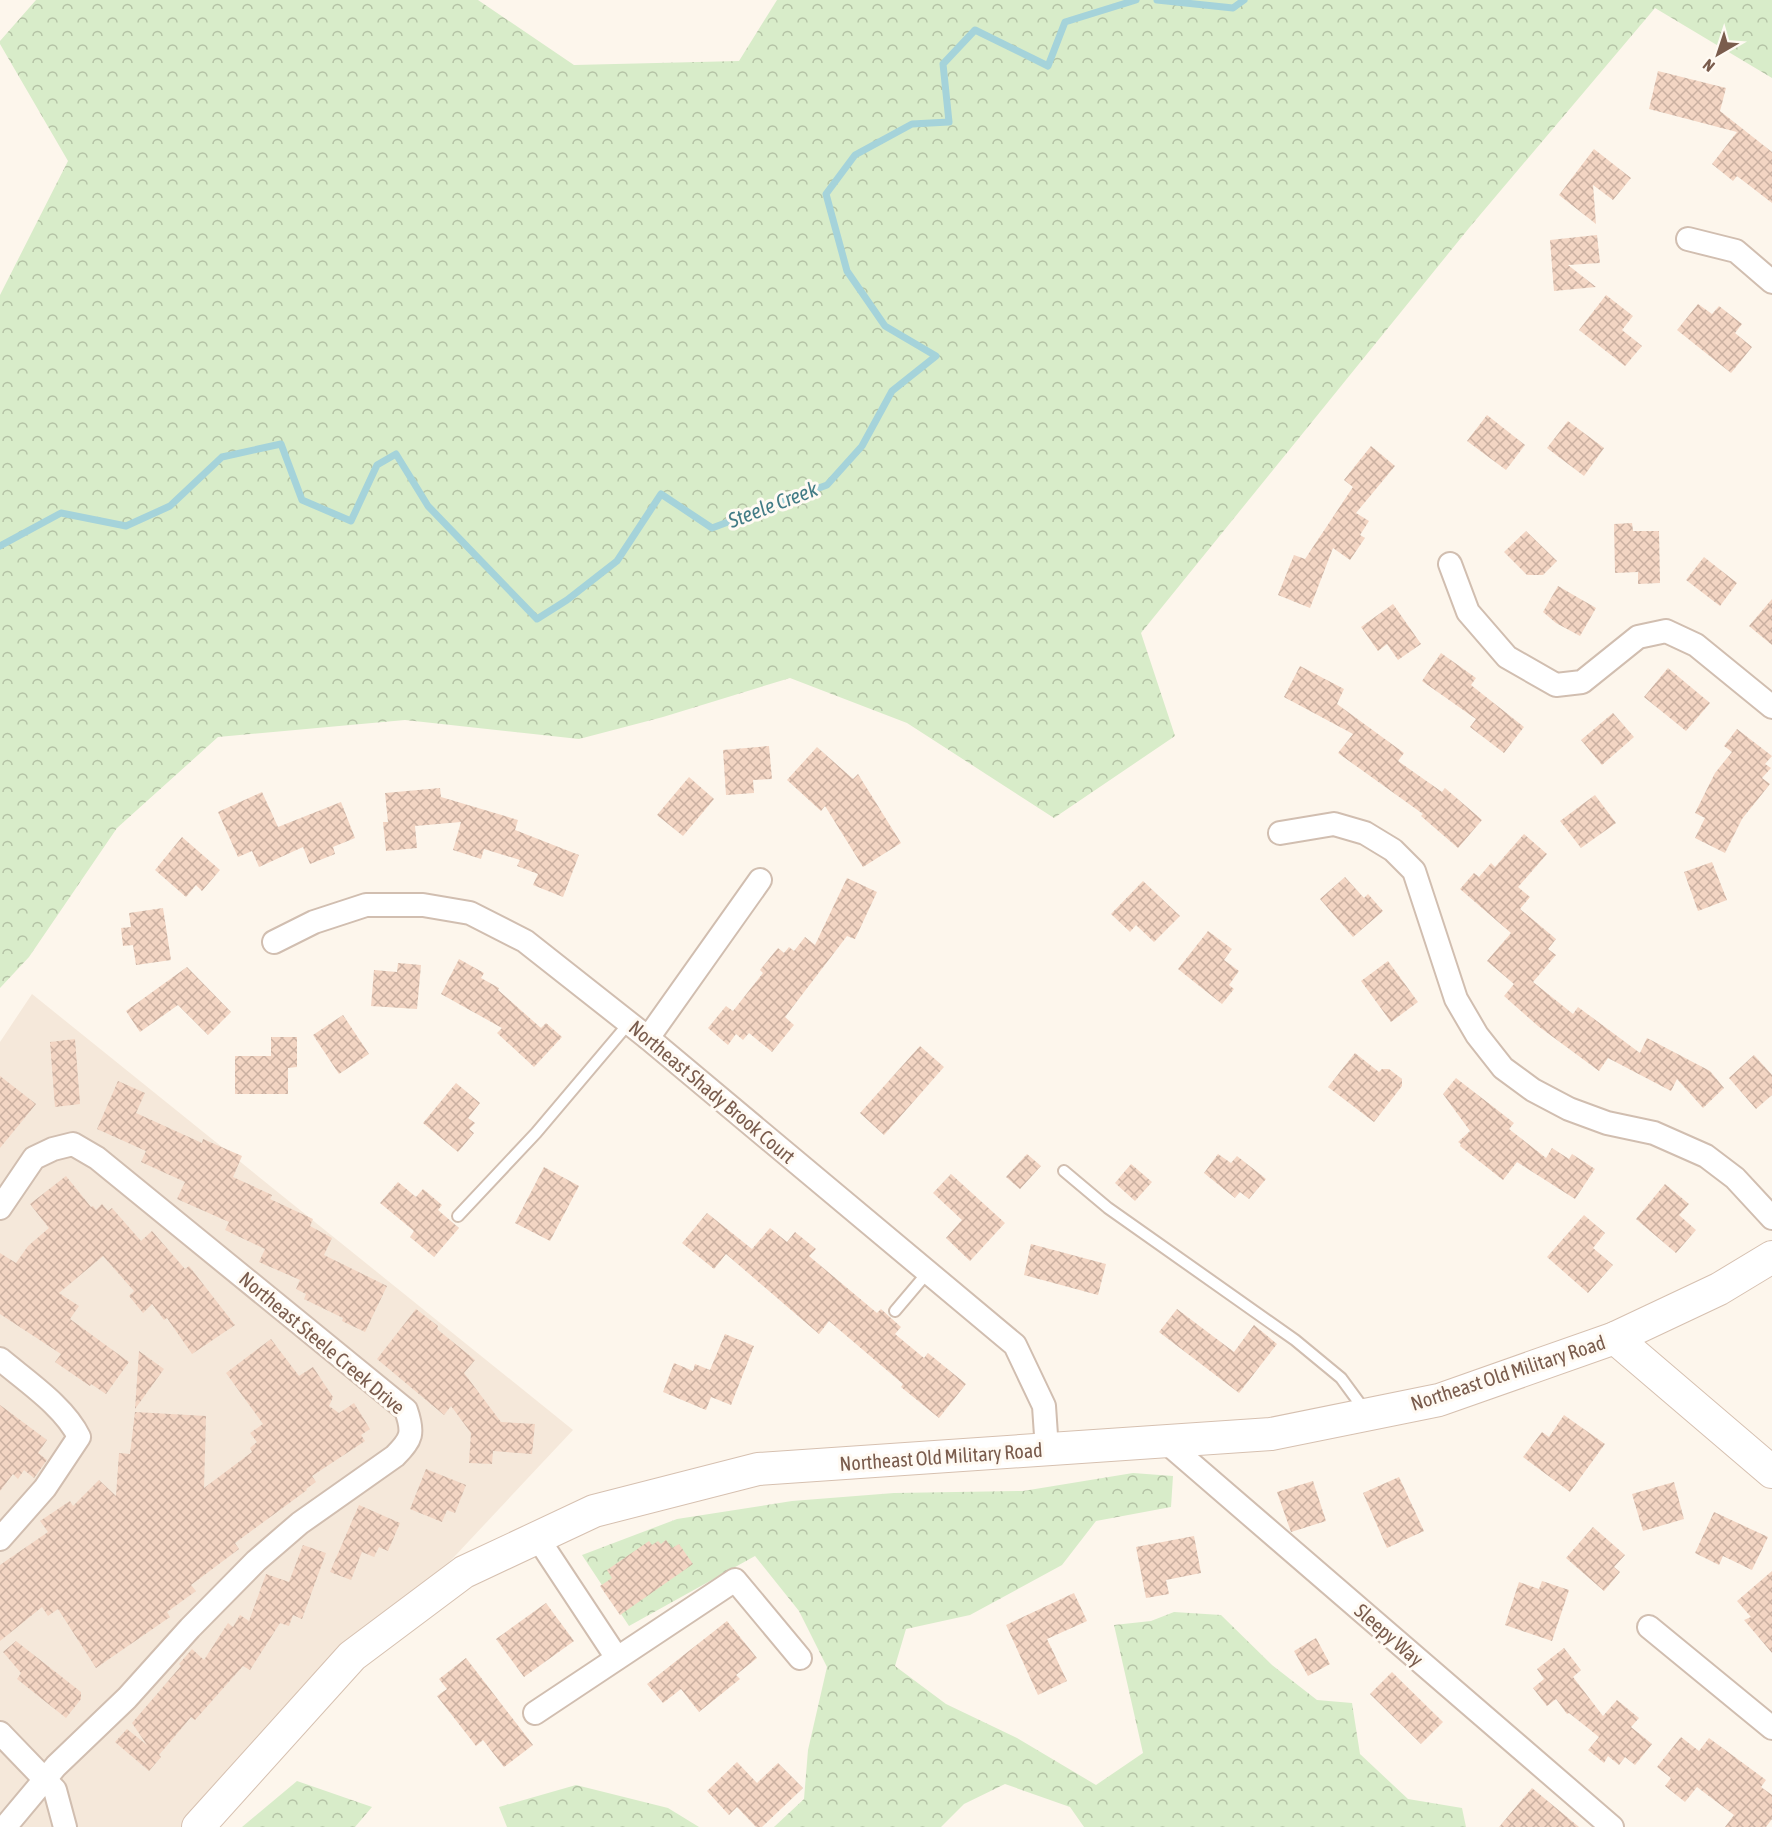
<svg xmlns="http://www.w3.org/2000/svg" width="1772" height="1827" viewBox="0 0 1772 1827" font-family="'Asap Condensed',sans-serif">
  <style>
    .residential { fill: #f5e8da }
    .forest { fill: url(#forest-crowns) }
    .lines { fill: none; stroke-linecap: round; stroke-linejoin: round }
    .stream { stroke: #a5d3da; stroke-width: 7 }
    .building { fill: url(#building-cross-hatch) }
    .lane-casing { stroke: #d1beb0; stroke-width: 14 }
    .street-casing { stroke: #d1beb0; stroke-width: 26 }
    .secondary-casing { stroke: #d6c0b0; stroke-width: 34 }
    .lane { stroke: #fff; stroke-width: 10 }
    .street { stroke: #fff; stroke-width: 22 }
    .secondary { stroke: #fff; stroke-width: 32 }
    .labels { text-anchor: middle; stroke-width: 6; stroke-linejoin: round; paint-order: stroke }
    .street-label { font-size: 20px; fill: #7a5c4d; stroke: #fffaf3 }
    .water-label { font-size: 21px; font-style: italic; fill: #437c86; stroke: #fffaf3 }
  </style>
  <defs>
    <pattern id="forest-crowns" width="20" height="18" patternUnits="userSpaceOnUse" patternTransform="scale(1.5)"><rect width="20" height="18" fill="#d8ecc9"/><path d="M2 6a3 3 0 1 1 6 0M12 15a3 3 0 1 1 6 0" fill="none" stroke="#b4c2a5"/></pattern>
    <pattern id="building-cross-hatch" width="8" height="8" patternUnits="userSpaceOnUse" patternTransform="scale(1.5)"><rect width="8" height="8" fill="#f3d5c3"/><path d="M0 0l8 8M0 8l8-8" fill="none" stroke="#cab0a1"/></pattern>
  </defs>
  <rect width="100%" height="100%" fill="#fdf6ec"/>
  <path class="residential" d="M32,994L573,1430L201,1827H0V1042Z"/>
  <g class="forest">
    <path d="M36,0H478L574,65L739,61L777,0H1772V78L1655,8L1469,228L1141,633L1175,736L1054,818L907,723L790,678L663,717L579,739L405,720L218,737L117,828L29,957L0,988V295L68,161L0,44V41Z"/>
    <path d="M1133,1473L1173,1476L1171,1507L1096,1521L1062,1565L970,1615L906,1629L895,1666L946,1704L1017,1738L1096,1785L1143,1753L1114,1625L1151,1621L1174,1612L1221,1615L1272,1665L1317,1700L1352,1703L1360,1754L1408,1799L1462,1808L1466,1827H1084L1070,1807L1005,1784L964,1804L941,1827H774L804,1799L808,1750L827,1667L799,1611L755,1556L629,1626L582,1555L677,1519L792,1501L894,1493L1023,1491Z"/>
    <path d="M297,1781L372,1807L355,1827H242Z"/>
    <path d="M576,1785L668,1808L699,1827H507L499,1807Z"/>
  </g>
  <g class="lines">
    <g class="stream">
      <path d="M1157,0L1233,8L1244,0"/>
      <path d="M0,546L61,513L126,526L170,506L222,457L281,444L302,500L351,521L377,465L396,454L428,506L537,619L567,600L617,561L661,494L712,528L827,485L862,446L892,391L936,356L885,326L847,271L826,194L855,155L912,124L949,122L943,64L975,30L1048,66L1065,22L1136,0"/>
    </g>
  </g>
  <g class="building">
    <path d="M1658,71L1726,88L1720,111L1772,152V203L1737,176L1733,181L1712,164L1737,132L1649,109Z"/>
    <path d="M1594,149L1631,178L1613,200L1593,185L1596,224L1559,195Z"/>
    <path d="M1597,235L1600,263L1568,265L1596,287L1554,291L1550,240Z"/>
    <path d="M1606,295L1633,316L1622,330L1642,346L1625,366L1579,330Z"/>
    <path d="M1698,304L1712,314L1719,306L1742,324L1735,333L1752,347L1731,373L1677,330Z"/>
    <path d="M1487,415L1525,445L1506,470L1467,441Z"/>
    <path d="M1568,421L1604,448L1584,476L1547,448Z"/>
    <path d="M1371,446L1395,466L1356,513L1369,521L1360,535L1365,538L1350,560L1333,548L1310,608L1278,595L1294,555L1305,559L1353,487L1344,480Z"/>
    <path d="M1632,523L1633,531H1659L1660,583L1638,584V572L1615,573L1614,524Z"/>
    <path d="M1526,531L1557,561L1543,575H1527L1504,552Z"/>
    <path d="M1704,557L1737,583L1720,606L1686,580Z"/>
    <path d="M1558,586L1596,608L1580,636L1556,623L1543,612Z"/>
    <path d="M1772,599V645L1749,626Z"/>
    <path d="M1393,604L1421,644L1398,660L1387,644L1378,651L1361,627Z"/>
    <path d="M1441,653L1476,678L1471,685L1524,727L1504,753L1470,727L1476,719L1422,681Z"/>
    <path d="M1300,666L1344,689L1337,704L1404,753L1398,761L1442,792L1445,788L1482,820L1458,848L1421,816L1423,814L1338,753L1353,734L1284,697Z"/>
    <path d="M1668,668L1710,703L1686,731L1644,697Z"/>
    <path d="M1613,713L1634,737L1602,765L1581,740Z"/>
    <path d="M1737,729L1772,756L1765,764L1771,768L1762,778L1770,784L1742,819L1725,853L1695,838L1705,818L1695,813L1715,773L1732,752L1724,746Z"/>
    <path d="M769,746L772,779L753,780L754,793L726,795L723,750Z"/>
    <path d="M817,747L853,779L858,774L901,843L863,867L825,806L821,811L787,780Z"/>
    <path d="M689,777L714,799L683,836L657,815Z"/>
    <path d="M440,788L441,797L518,820L515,830L579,855L563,897L533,885L538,874L517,866L520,860L484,849L481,859L453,850L461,822L415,826L417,848L386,851L383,822H388L385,793Z"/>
    <path d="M262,792L278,827L341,802L355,838L333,847L335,854L310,864L303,847L259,867L252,851L238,857L218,812Z"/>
    <path d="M1595,795L1616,823L1581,848L1560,821Z"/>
    <path d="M1524,834L1547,854L1518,887L1530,897L1520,909L1556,939L1548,949L1556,955L1533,982L1573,1014L1578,1007L1640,1053L1647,1038L1710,1071L1724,1088L1703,1108L1677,1079L1671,1091L1608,1058L1599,1071L1538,1026L1504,996L1514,984L1487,961L1511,933L1460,889L1474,873L1479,877L1491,863L1495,867Z"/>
    <path d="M182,837L220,870L202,891L196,885L186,897L155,870Z"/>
    <path d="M1712,862L1727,900L1698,911L1684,872Z"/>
    <path d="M1345,877L1364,898L1368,894L1383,911L1353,937L1320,899Z"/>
    <path d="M847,878L877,892L855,939L847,936L785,1017L794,1025L772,1052L749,1033L743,1040L736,1034L728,1045L708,1028L726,1006L733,1011L763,973L760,970L778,948L784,953L789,947L794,951L805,937L815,945Z"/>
    <path d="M1143,881L1180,916L1154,942L1136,925L1130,932L1111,914Z"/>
    <path d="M163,908L171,960L136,965L133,945L123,946L121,928L131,927L129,913Z"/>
    <path d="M1208,931L1232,949L1224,960L1239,971L1229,985L1234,989L1222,1004L1178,969Z"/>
    <path d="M459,959L484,973L481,978L499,988L498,990L541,1028L546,1023L562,1037L534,1067L497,1033L502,1028L441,994Z"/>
    <path d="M1388,961L1418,1002L1391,1022L1361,981Z"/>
    <path d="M398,963L421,965L417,1009L371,1006L374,970L397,972Z"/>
    <path d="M187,967L231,1012L208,1035L178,1005L140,1032L126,1011Z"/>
    <path d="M343,1015L369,1054L339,1074L313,1035Z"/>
    <path d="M271,1037H297V1067L288,1068V1094H235V1056H271Z"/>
    <path d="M75,1039L80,1104L55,1107L50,1042Z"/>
    <path d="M920,1046L944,1067L884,1135L860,1113Z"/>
    <path d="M1355,1053L1379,1072L1382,1069H1389L1402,1079V1086L1374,1122L1328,1087Z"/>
    <path d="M1754,1055L1772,1075V1095L1756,1109L1729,1078Z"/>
    <path d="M0,1076L36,1104L0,1148Z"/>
    <path d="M1456,1078L1514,1123L1509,1129L1546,1158L1552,1148L1569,1159L1572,1154L1595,1169L1575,1199L1517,1162L1503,1180L1460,1146L1461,1144L1458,1142L1470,1131L1443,1094Z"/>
    <path d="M118,1081L145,1093L136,1113L202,1143L203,1139L242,1156L233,1177L272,1195L270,1199L313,1219L310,1226L332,1238L324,1255L387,1286L365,1332L342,1321L343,1318L304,1299L306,1294L296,1289L300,1280L259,1262L265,1249L225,1230L229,1222L177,1199L185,1182L141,1162L146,1151L97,1129Z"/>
    <path d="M456,1083L480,1103L468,1118L475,1123L469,1129L474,1133L458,1152L423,1123Z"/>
    <path d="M1027,1154L1041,1166L1020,1189L1006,1177Z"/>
    <path d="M1218,1154L1231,1163L1237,1156L1266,1179L1249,1199L1240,1192L1235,1198L1204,1173Z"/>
    <path d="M1131,1164L1152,1182L1135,1201L1115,1183Z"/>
    <path d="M544,1167L579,1186L550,1241L515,1223Z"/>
    <path d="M951,1174L1005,1223L970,1261L946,1238L962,1220L933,1193Z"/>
    <path d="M66,1176L91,1207L93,1206L96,1210L102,1204L108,1211L112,1208L141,1241L152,1231L185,1269L189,1266L235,1325L192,1354L167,1318L164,1320L152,1304L143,1313L129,1296L134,1291L103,1256L59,1293L79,1306L70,1319L129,1362L106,1394L91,1384L90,1386L55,1362L61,1354L0,1314V1253L16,1263L28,1246L49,1228L30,1204Z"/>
    <path d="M398,1182L416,1197L423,1189L442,1205L438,1210L459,1228L434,1257L410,1237L414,1231L380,1203Z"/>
    <path d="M1665,1184L1689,1204L1679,1215L1696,1230L1676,1253L1636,1219Z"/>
    <path d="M707,1213L752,1249L770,1228L787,1242L795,1232L816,1249L809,1256L877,1313L881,1309L901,1327L895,1334L924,1358L928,1353L966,1384L939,1418L901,1387L903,1384L829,1321L819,1334L726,1254L714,1269L682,1243Z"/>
    <path d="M1584,1215L1605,1233L1593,1248L1613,1265L1588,1293L1547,1257Z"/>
    <path d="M1031,1244L1106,1264L1098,1295L1024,1275Z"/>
    <path d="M416,1309L438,1326L437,1329L475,1360L464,1373L501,1422L535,1424L532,1454L493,1451L492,1464L469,1463L471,1433L451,1406L444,1415L377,1359Z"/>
    <path d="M1177,1309L1234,1352L1254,1325L1277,1344L1239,1393L1159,1332Z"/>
    <path d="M725,1334L754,1346L731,1405L711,1397L706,1410L663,1392L674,1363L693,1371L695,1364L710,1370Z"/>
    <path d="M271,1339L299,1376L313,1367L333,1397L329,1406L339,1413L354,1403L370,1429L361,1435L365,1441L312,1476L316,1482L306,1489L307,1490L235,1543L239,1549L191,1585L196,1591L167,1612L170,1617L96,1668L58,1609L48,1616L42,1607L0,1641V1565L48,1532L40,1521L70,1501L73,1506L99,1480L116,1496L119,1453L130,1454L135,1412L206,1416L204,1488L252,1452L250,1448L257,1442L250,1433L263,1424L226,1373Z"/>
    <path d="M139,1351L164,1369L135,1409Z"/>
    <path d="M0,1405L47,1440L38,1453L47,1460L34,1478L24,1470L18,1479L13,1474L0,1491Z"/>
    <path d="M1564,1415L1605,1444L1570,1492L1523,1457L1542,1432L1549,1437Z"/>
    <path d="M426,1469L466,1485L455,1513L447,1510L442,1522L410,1509Z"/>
    <path d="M1399,1477L1424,1531L1387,1548L1363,1493Z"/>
    <path d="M1313,1481L1326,1521L1291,1532L1277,1492Z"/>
    <path d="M1674,1482L1684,1519L1643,1531L1632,1494Z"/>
    <path d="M359,1505L400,1523L388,1551L379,1547L374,1557L362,1552L351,1580L330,1572Z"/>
    <path d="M1714,1512L1768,1537L1752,1570L1723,1556L1719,1565L1695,1553Z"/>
    <path d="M1593,1527L1625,1555L1614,1567L1620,1572L1604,1591L1566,1558Z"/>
    <path d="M1194,1536L1201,1573L1166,1580L1169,1594L1146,1598L1136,1547Z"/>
    <path d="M666,1540L672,1548L679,1544L693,1564L620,1615L600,1586L612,1578L607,1570L649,1541L652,1545L658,1541L661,1544Z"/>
    <path d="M303,1545L326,1553L302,1619L293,1615L289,1626L280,1623L250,1670L243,1666L195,1720L191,1717L159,1755L161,1757L149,1771L115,1742L127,1729L147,1745L132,1723L181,1666L179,1664L192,1649L204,1660L228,1623L233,1627L240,1615L249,1621L266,1574L289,1582Z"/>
    <path d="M1772,1571V1653L1744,1620L1751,1617L1737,1601Z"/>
    <path d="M1542,1581L1569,1590L1552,1641L1505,1625L1519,1582L1539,1589Z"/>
    <path d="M1074,1593L1087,1621L1047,1639L1067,1681L1038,1695L1006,1625Z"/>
    <path d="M546,1603L574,1641L524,1677L496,1639Z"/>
    <path d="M727,1621L757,1658L736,1675L740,1679L699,1712L681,1689L663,1703L647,1684Z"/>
    <path d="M1316,1638L1330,1664L1308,1676L1294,1651Z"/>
    <path d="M16,1641L81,1692V1699L66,1718L17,1679L21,1673L3,1652Z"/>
    <path d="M1564,1648L1581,1670L1573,1677L1603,1716L1617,1700L1639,1718L1631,1727L1652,1744L1635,1765L1625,1757L1619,1765L1608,1756L1604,1763L1588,1750L1599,1737L1569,1713L1567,1714L1556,1699L1547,1706L1533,1688L1544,1679L1537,1669Z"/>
    <path d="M466,1658L533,1745L504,1767L483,1740L476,1746L437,1696L447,1689L439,1679Z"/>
    <path d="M1392,1672L1443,1722L1421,1744L1370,1694Z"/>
    <path d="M1681,1737L1699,1751L1709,1738L1766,1780L1761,1787L1772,1795V1819L1766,1827H1725L1734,1815L1697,1787L1685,1802L1665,1786L1671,1778L1657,1767Z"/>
    <path d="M737,1762L757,1783L778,1763L803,1788L762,1827H756L737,1807L729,1815L707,1791Z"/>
    <path d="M1532,1788L1579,1827H1499Z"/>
  </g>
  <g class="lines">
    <defs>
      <g id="lane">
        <path d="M1064,1171L1108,1208L1295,1340L1341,1378L1366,1412"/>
        <path d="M458,1216L536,1133L629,1023"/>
        <path d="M895,1311L928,1272"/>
      </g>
      <g id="street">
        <path d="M1688,239L1736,251L1772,282"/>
        <path d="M1450,564L1468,612L1507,657L1556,685L1582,682L1638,637L1666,631L1696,645L1772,707"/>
        <path d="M1280,833L1334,824L1365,833L1393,850L1414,871L1456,999L1477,1035L1503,1068L1533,1090L1569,1109L1607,1123L1654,1133L1706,1156L1735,1178L1772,1218"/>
        <path d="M274,942L314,922L366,905H423L470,913L525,941L648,1038L1015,1345L1044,1406L1047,1450"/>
        <path d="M648,1038L760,880"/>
        <path d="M0,1208L34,1158L53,1149L73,1144L97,1158L406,1410C414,1433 412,1439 395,1456L300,1523L256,1561L190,1628L127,1698L56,1766L5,1827"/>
        <path d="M0,1359C26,1381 65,1407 79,1437L45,1488L0,1539"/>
        <path d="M1166,1442L1612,1827"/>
        <path d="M537,1537L617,1658"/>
        <path d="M1649,1627L1772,1728"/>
        <path d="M535,1713L735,1580L800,1658"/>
        <path d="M0,1733L55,1790L65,1827"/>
      </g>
      <g id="secondary">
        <path d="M1615,1338L1772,1472"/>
        <path d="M198,1827L352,1656L464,1572L594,1511L758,1469L1271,1434L1439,1400L1615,1338L1719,1289L1772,1257"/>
      </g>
    </defs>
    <use href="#lane" class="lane-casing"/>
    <use href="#street" class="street-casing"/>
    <use href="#secondary" class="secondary-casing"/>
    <use href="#lane" class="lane"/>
    <use href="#street" class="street"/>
    <use href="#secondary" class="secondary"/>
  </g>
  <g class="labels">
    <g class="street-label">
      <text transform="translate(712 1092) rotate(40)" y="7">Northeast Shady Brook Court</text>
      <text transform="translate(322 1343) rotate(40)" y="7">Northeast Steele Creek Drive</text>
      <text transform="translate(1508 1373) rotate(-18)" y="7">Northeast Old Military Road</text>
      <text transform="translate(941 1457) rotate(-4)" y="7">Northeast Old Military Road</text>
      <text transform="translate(1389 1635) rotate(41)" y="7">Sleepy Way</text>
    </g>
    <g class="water-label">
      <text transform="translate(773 505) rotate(-21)" y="7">Steele Creek</text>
    </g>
  </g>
  <g transform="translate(1718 54) rotate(219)" stroke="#fffaf3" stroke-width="4.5" paint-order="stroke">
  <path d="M0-4.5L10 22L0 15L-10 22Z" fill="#7a5c4d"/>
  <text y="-9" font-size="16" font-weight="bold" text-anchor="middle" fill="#7a5c4d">N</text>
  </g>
</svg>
